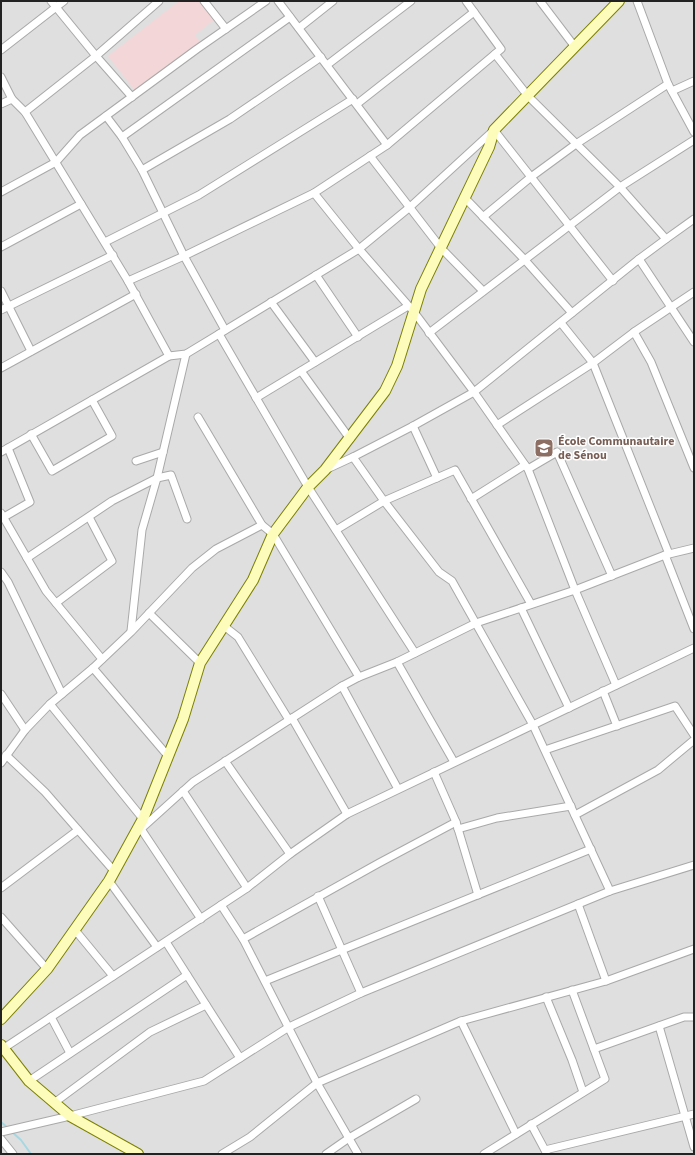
<svg xmlns="http://www.w3.org/2000/svg" width="695" height="1155" viewBox="0 0 695 1155" font-family="'Source Sans 3',sans-serif">
  <style>
    .residential { fill: #e0dfdf }
    .commercial { fill: #f3d7d8 }
    .lines { fill: none; stroke-linecap: round; stroke-linejoin: round }
    .stream { stroke: #a6d8e2; stroke-width: 2 }
    .street-casing { stroke: #a9a9a9; stroke-width: 9 }
    .secondary-casing { stroke: #7c8100; stroke-width: 12 }
    .street { stroke: #fff; stroke-width: 7 }
    .secondary { stroke: #fdfcbb; stroke-width: 10 }
    .labels { text-anchor: middle; stroke-width: 3; stroke-linejoin: round; paint-order: stroke }
    .education-label { font-size: 12px; font-weight: bold; fill: #785e54; stroke: #fff; text-anchor: start }
  </style>
  <rect width="100%" height="100%" fill="#f2eee8"/>
  <rect class="residential" x="1" y="1" width="693" height="1153"/>
  <path class="commercial" d="M179,1H201L215,19L195,35L200,42L136,92L108,56Z"/>
  <g class="lines">
    <g class="stream">
      <path d="M1,1122L8,1128"/>
      <path d="M12,1132L21,1140L31,1154"/>
    </g>
    <defs>
      <g id="street">
        <path d="M51,1L96,56L132,97"/>
        <path d="M204,1L226,29"/>
        <path d="M278,1L387,145"/>
        <path d="M540,1L575,47"/>
        <path d="M637,1L668,84L694,132"/>
        <path d="M299,28L333,1"/>
        <path d="M1,50L64,1"/>
        <path d="M495,54L528,96L620,187L666,239"/>
        <path d="M327,65L411,1"/>
        <path d="M1,77L12,99L25,112L128,281L169,356"/>
        <path d="M672,91L694,81"/>
        <path d="M1,104L12,99"/>
        <path d="M357,104L474,12"/>
        <path d="M25,112L96,56L159,1"/>
        <path d="M106,116L122,137L142,170L184,256L225,330"/>
        <path d="M122,137L290,17"/>
        <path d="M370,156L441,248L483,291"/>
        <path d="M142,170L230,119L321,57"/>
        <path d="M1,192L56,162L80,135L197,49L266,1"/>
        <path d="M314,193L387,145L501,49L466,1"/>
        <path d="M464,197L524,259L572,313"/>
        <path d="M483,217L531,177L576,144L668,84"/>
        <path d="M105,242L199,195L353,99"/>
        <path d="M1,247L81,204"/>
        <path d="M639,259L694,342"/>
        <path d="M316,275L358,337"/>
        <path d="M128,281L184,256L314,193L359,249L414,312L474,392L528,469L575,590L665,555L694,548"/>
        <path d="M1,291L31,351"/>
        <path d="M271,302L315,362"/>
        <path d="M1,310L113,255"/>
        <path d="M561,323L593,363L669,554"/>
        <path d="M634,332L651,362L694,468"/>
        <path d="M429,333L620,187L694,140"/>
        <path d="M219,334L308,487L415,653"/>
        <path d="M1,368L136,294"/>
        <path d="M301,371L350,439"/>
        <path d="M256,398L408,306"/>
        <path d="M198,417L262,525L273,534L359,677"/>
        <path d="M497,425L593,363L634,332L694,292"/>
        <path d="M413,426L437,478"/>
        <path d="M31,434L52,471L112,436L92,400"/>
        <path d="M1,452L169,356L186,354L359,249L410,207L494,130L613,281"/>
        <path d="M353,457L384,501L439,572L452,581L533,725L610,891"/>
        <path d="M136,461L163,452"/>
        <path d="M528,469L557,452L612,576"/>
        <path d="M325,470L353,457L413,426L474,392L639,259L666,239L694,219"/>
        <path d="M471,499L525,465"/>
        <path d="M1,513L46,591L102,659"/>
        <path d="M4,517L30,502L8,448"/>
        <path d="M336,530L384,501L455,470L531,604"/>
        <path d="M665,555L694,629"/>
        <path d="M27,558L112,501L157,478L171,475L187,519"/>
        <path d="M1,572L8,582L62,694"/>
        <path d="M56,603L112,561L89,517"/>
        <path d="M521,608L569,708"/>
        <path d="M149,613L200,663"/>
        <path d="M224,626L238,637L289,720"/>
        <path d="M131,631L142,530L157,478L186,354"/>
        <path d="M397,662L454,762"/>
        <path d="M93,668L168,756"/>
        <path d="M342,686L398,789"/>
        <path d="M603,691L617,726"/>
        <path d="M1,694L25,730"/>
        <path d="M50,704L143,819"/>
        <path d="M292,718L347,814"/>
        <path d="M545,750L675,706L694,735"/>
        <path d="M6,755L45,792L114,871"/>
        <path d="M225,761L290,854"/>
        <path d="M1,763L25,730L50,704L93,668L131,632L192,568L216,549L262,525"/>
        <path d="M434,772L456,822L478,895"/>
        <path d="M183,791L247,888"/>
        <path d="M575,815L658,770L694,740"/>
        <path d="M139,828L141,829L193,782L342,686L359,677L397,662L476,623L575,590L616,685"/>
        <path d="M141,829L201,919"/>
        <path d="M458,829L497,818L571,806"/>
        <path d="M109,881L157,947"/>
        <path d="M1,888L78,830"/>
        <path d="M318,896L361,993"/>
        <path d="M578,904L606,981"/>
        <path d="M221,905L243,939L317,1083L358,1154"/>
        <path d="M1,917L47,969"/>
        <path d="M75,930L113,976"/>
        <path d="M243,939L379,863L456,822"/>
        <path d="M166,942L240,1058"/>
        <path d="M265,981L591,849"/>
        <path d="M546,997L572,1060L583,1092"/>
        <path d="M51,1017L70,1053"/>
        <path d="M461,1021L516,1134"/>
        <path d="M659,1026L694,1147"/>
        <path d="M594,1049L684,1017H694"/>
        <path d="M1,1050L247,888L290,854L347,814L694,648"/>
        <path d="M29,1081L187,975"/>
        <path d="M54,1103L150,1032L206,1005"/>
        <path d="M531,1124L546,1152"/>
        <path d="M1,1132L70,1116L204,1081L289,1027L361,993L610,891L694,865"/>
        <path d="M1,1139L13,1154"/>
        <path d="M545,1150L694,1114"/>
        <path d="M222,1154L250,1137L317,1083L461,1021L606,981L694,949"/>
        <path d="M326,1154L349,1138L416,1099"/>
        <path d="M484,1154L605,1079L572,990"/>
      </g>
      <g id="secondary">
        <path d="M1,1019L47,969L109,881L143,819L183,719L200,663L253,580L273,534L308,487L325,470L385,391L397,366L421,289L489,147L494,130L619,1"/>
        <path d="M1,1045L29,1081L70,1116L138,1154"/>
      </g>
    </defs>
    <use href="#street" class="street-casing"/>
    <use href="#secondary" class="secondary-casing"/>
    <use href="#street" class="street"/>
    <use href="#secondary" class="secondary"/>
  </g>
  <defs>
    <symbol id="school-square" viewBox="-11 -11 22 22"><rect x="-9" y="-9" width="18" height="18" rx="4" fill="#8d6e63" stroke="#fff"/><path d="M0-5L7-2L0 1L-7-2ZM-4 1L0 2.5L4 1V4Q0 6-4 4Z" fill="#fff"/></symbol>
  </defs>
  <g fill-rule="evenodd">
    <use href="#school-square" x="533" y="437" width="22" height="22"/>
  </g>
  <g class="labels">
    <g class="education-label">
      <text x="558" y="445">École Communautaire<tspan x="558" dy="14">de Sénou</tspan></text>
    </g>
  </g>
  <rect width="695" height="1155" fill="none" stroke="#222222" stroke-width="4"/>
</svg>
